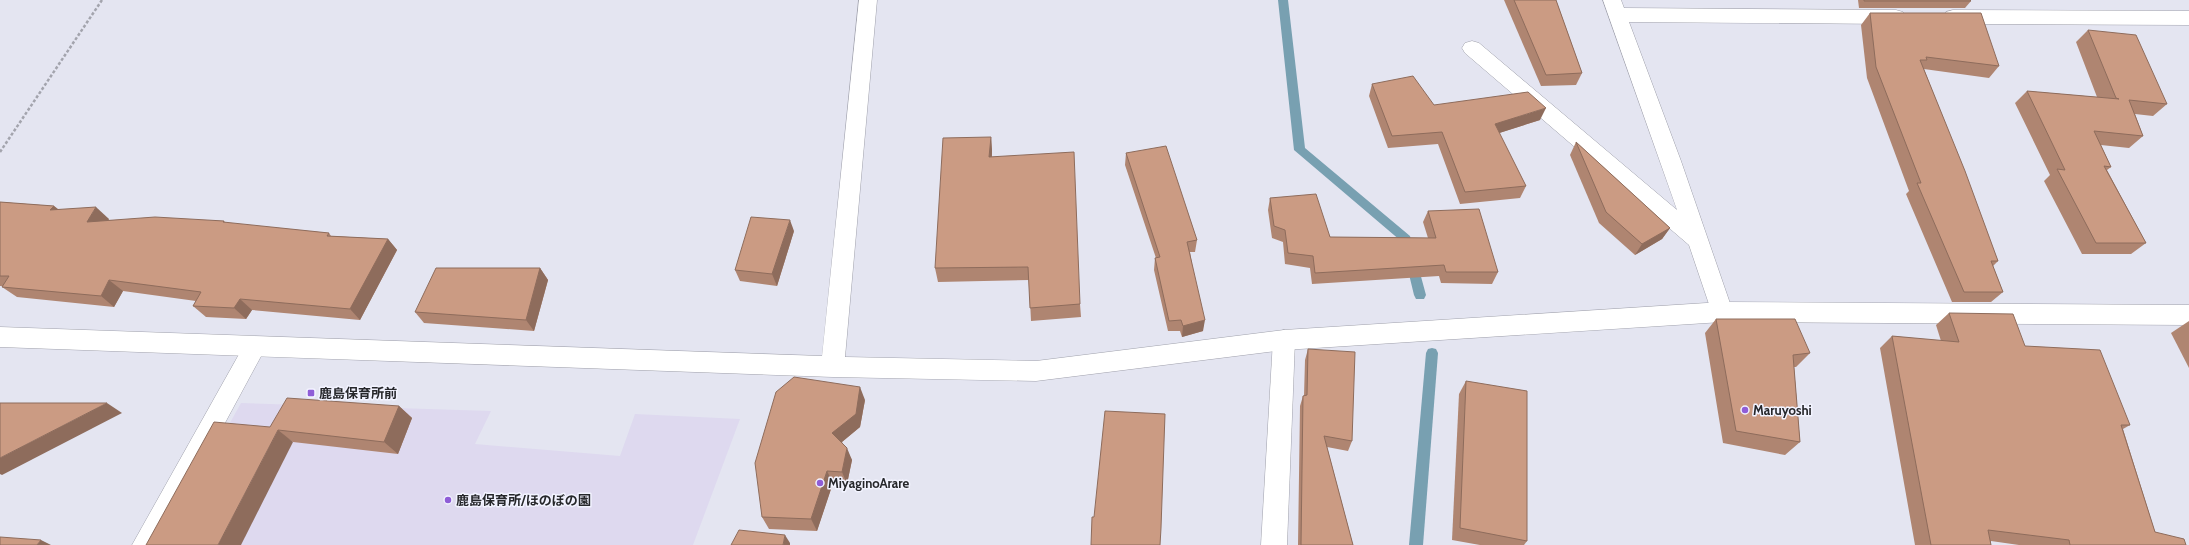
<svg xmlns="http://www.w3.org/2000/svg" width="2189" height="545" viewBox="0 0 2189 545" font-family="Cabin,'Noto Sans JP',sans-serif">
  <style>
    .education { fill: #ded9ef }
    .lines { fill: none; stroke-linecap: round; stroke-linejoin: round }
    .stream { fill: #78a0b1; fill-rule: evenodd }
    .minor-casing { stroke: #9fa0ab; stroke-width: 1 }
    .tertiary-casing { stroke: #9fa0ab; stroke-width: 1 }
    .path { stroke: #a3a4ad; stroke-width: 2.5; stroke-dasharray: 3 2; stroke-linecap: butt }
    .minor { fill: #fff; fill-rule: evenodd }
    .tertiary { fill: #fff; fill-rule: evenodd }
    .wall { fill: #af8571 }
    .shaded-wall { fill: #8e6c5c }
    .building { fill: #cb9b83; stroke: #8e6c5c }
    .poi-dot { fill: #8f5dd7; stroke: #f2f3ff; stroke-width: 1.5 }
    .labels { text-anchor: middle; stroke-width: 3; stroke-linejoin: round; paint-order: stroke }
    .poi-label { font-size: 13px; font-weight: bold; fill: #26272b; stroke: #f2f3ff; text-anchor: start }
  </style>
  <rect width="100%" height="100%" fill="#e4e5f1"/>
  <path class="education" d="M241,403L491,411L475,444L620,456L635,414L740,419L693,545H162Z"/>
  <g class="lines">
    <g class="stream">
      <path d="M1278,0H1288L1305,148L1410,236L1426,295L1424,299H1416L1414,295L1401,241L1294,150Z"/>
      <path d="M1432,348L1436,349L1438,353L1423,545H1409L1426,353L1428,349Z"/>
    </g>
    <defs>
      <g id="minor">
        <path d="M1603,0H1621L1624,8L1896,10L1903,12L1905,17L1903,22L1896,24L1629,22L1681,161L1733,312L1730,319L1722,322L1714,319L1689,245L1465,53L1462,48L1465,43L1472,41L1479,43L1677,210Z"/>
        <path d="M1953,10L2189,11V25L1953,24L1946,22L1944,17L1946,12Z"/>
        <path d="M1284,330L1292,333L1295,340L1287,545H1261L1273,340L1276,333Z"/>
        <path d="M255,337L263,340L266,347L159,545H132L247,340Z"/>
      </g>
      <path id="tertiary" d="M859,0H877L845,357L1036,361L1284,330L1722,302L2189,305V325L1722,322L1284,350L1036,381L833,377L0,347V327L822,356Z"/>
    </defs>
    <use href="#minor" class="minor-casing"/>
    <use href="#tertiary" class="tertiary-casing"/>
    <path class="path" d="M0,152L102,0"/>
    <use href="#minor" class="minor"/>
    <use href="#tertiary" class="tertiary"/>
  </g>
  <g class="wall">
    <path d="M1504,0H1556L1582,73L1576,85L1541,86Z"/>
    <path d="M1858,0H1970L1971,1L1965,8H1859Z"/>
    <path d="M1870,13L1999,66L1989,78L1924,69L1998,261L1993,266L2003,292L1991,302H1952L1906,194L1909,191L1867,78L1861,25Z"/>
    <path d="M2088,30L2167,104L2153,116L2135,114L2143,136L2129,148L2101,145L2111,167L2107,170L2146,243L2131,254H2082L2044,181L2050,175L2015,103L2027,91L2097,97L2076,42Z"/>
    <path d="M1372,84L1434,105L1540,120L1499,133L1526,186L1520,198L1460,204L1438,144L1388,148L1369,96Z"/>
    <path d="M991,137L992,151V157L1080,304L1081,317L1031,321L1029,280L938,282L935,268Z"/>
    <path d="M1576,142L1670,228L1662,239L1635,255L1599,223L1570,155Z"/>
    <path d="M1126,153L1197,240L1195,252H1190L1203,331L1182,337L1180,331H1168L1154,270L1155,258H1156L1125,165Z"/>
    <path d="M1270,198L1330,237L1428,238L1423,222L1428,211L1498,272L1492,284L1441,283L1439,276L1312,284L1310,268L1285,264L1283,242L1272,238L1268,210Z"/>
    <path d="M0,202L54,206L58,209L109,219L108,220L224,221L226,223L329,233L331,236L388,239L397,250L360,320L252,310L246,319L206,317L193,306L196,301L123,291L114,307L17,297L2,287V286H0Z"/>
    <path d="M794,231L777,286L740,281L735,270Z"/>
    <path d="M540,268L548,280L534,331L424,323L415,312Z"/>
    <path d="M1949,313L2025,346L2130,425L2123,429L2155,532L2186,545H2019L1991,541V545H1915L1880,348L1892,336L1941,341L1936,325Z"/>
    <path d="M1716,319L1810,353L1796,367H1794L1800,442L1785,455L1723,443L1705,333Z"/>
    <path d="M2189,321V368L2171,333Z"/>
    <path d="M1308,349L1352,441L1348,451L1327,447L1353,545H1298L1300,406L1303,396H1304L1305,360Z"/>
    <path d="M1466,381L1527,541L1524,545H1480L1452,540L1459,394Z"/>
    <path d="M865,400L860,427L842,442L852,460L847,484L833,483L817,531L769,529L762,517Z"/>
    <path d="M399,406L412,418L398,454L293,442L270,427Z"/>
  </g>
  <g class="shaded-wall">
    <path d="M1546,108L1540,120L1490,136L1495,124Z"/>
    <path d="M991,137L992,151L991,171L989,157Z"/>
    <path d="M54,206L67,217L50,210Z"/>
    <path d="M96,207L109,219L101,233L87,222Z"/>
    <path d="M790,220L794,231L777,286L772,274Z"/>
    <path d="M1670,228L1662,239L1635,255L1642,244Z"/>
    <path d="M388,239L397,250L360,320L350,309Z"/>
    <path d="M540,268L548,280L534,331L526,320Z"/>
    <path d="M109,280L123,291L114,307L101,296Z"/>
    <path d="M240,299L252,310L246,319L234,308Z"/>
    <path d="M1205,320L1203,331L1182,337L1183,326Z"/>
    <path d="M860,387L865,400L860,427L837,446L832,433Z"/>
    <path d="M107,403L122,413L2,475L0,474V458Z"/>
    <path d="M399,406L412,418L398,454L384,442Z"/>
    <path d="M278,430L293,442L241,545H218Z"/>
    <path d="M847,448L852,460L847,484L842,472Z"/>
    <path d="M827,471L833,483L817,531L811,519Z"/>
    <path d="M785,535L790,543V545H783Z"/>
    <path d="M41,540L51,545H37Z"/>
  </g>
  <g class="building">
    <path d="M1514,0H1556L1582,73L1546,75Z"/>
    <path d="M1864,0H1970L1971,1H1864Z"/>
    <path d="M1870,13H1981L1999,66L1926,57L1927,60H1920L1965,171L1998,261H1991L2003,292H1964L1917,183H1921L1876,67Z"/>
    <path d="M2088,30L2136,35L2167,104L2129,100L2143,136L2094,131L2111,167L2104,166L2146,243H2096L2057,169L2065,170L2027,91L2119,99L2116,98Z"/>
    <path d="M1413,76L1434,105L1528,92L1546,108L1495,124L1526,186L1465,192L1442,132L1392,136L1372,84Z"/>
    <path d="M991,137L989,157L1074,152L1080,304L1030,308L1028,267L935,268L943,138Z"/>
    <path d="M1576,142L1670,228L1642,244L1606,212Z"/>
    <path d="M1166,146L1197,240L1187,242L1205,320L1183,326L1181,320L1169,321L1155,258L1160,257L1126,153Z"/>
    <path d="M1316,194L1330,237L1436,238L1428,211L1479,209L1498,272H1446L1444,265L1315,273L1313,256L1288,253L1285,230L1274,226L1270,198Z"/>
    <path d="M0,202L54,206L50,210L96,207L87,222L155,217L224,221L223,222L329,233L327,236L388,239L350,309L240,299L234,308L193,306L201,292L109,280L101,296L2,287L9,276H0Z"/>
    <path d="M751,217L790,220L772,274L735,270Z"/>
    <path d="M436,268H540L526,320L415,312Z"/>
    <path d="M1949,313L2013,314L2025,346L2100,350L2130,425H2121L2155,532L2184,539L2186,545H2070L2069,540L1988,530L1991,545H1931L1892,336L1959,342Z"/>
    <path d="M1716,319H1795L1810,353L1793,355L1800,442L1736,431Z"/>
    <path d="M1308,349L1355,352L1352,441L1324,436L1353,545H1301L1303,396L1307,395Z"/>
    <path d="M794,377L860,387L856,414L832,433L847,448L842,472L827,471L811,519L762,517L755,463L776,392Z"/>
    <path d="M1466,381L1527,391V541L1460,528Z"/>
    <path d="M287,398L399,406L384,442L278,430L218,545H146L214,422L270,427Z"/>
    <path d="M0,403H107L0,458Z"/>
    <path d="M1105,411L1165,414L1161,528L1160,545H1091L1092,517H1094Z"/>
    <path d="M739,530L785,535L783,545H731Z"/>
    <path d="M0,537L41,540L37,545H0Z"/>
  </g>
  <g class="poi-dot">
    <rect x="307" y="389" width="8" height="8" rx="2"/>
    <circle cx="1745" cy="410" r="4"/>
    <circle cx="820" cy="483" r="4"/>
    <circle cx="448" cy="500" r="4"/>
  </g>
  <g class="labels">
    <g class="poi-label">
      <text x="319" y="398">鹿島保育所前</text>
      <text x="1753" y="415">Maruyoshi</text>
      <text x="828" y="488">MiyaginoArare</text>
      <text x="456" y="505">鹿島保育所/ほのぼの園</text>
    </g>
  </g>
</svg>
